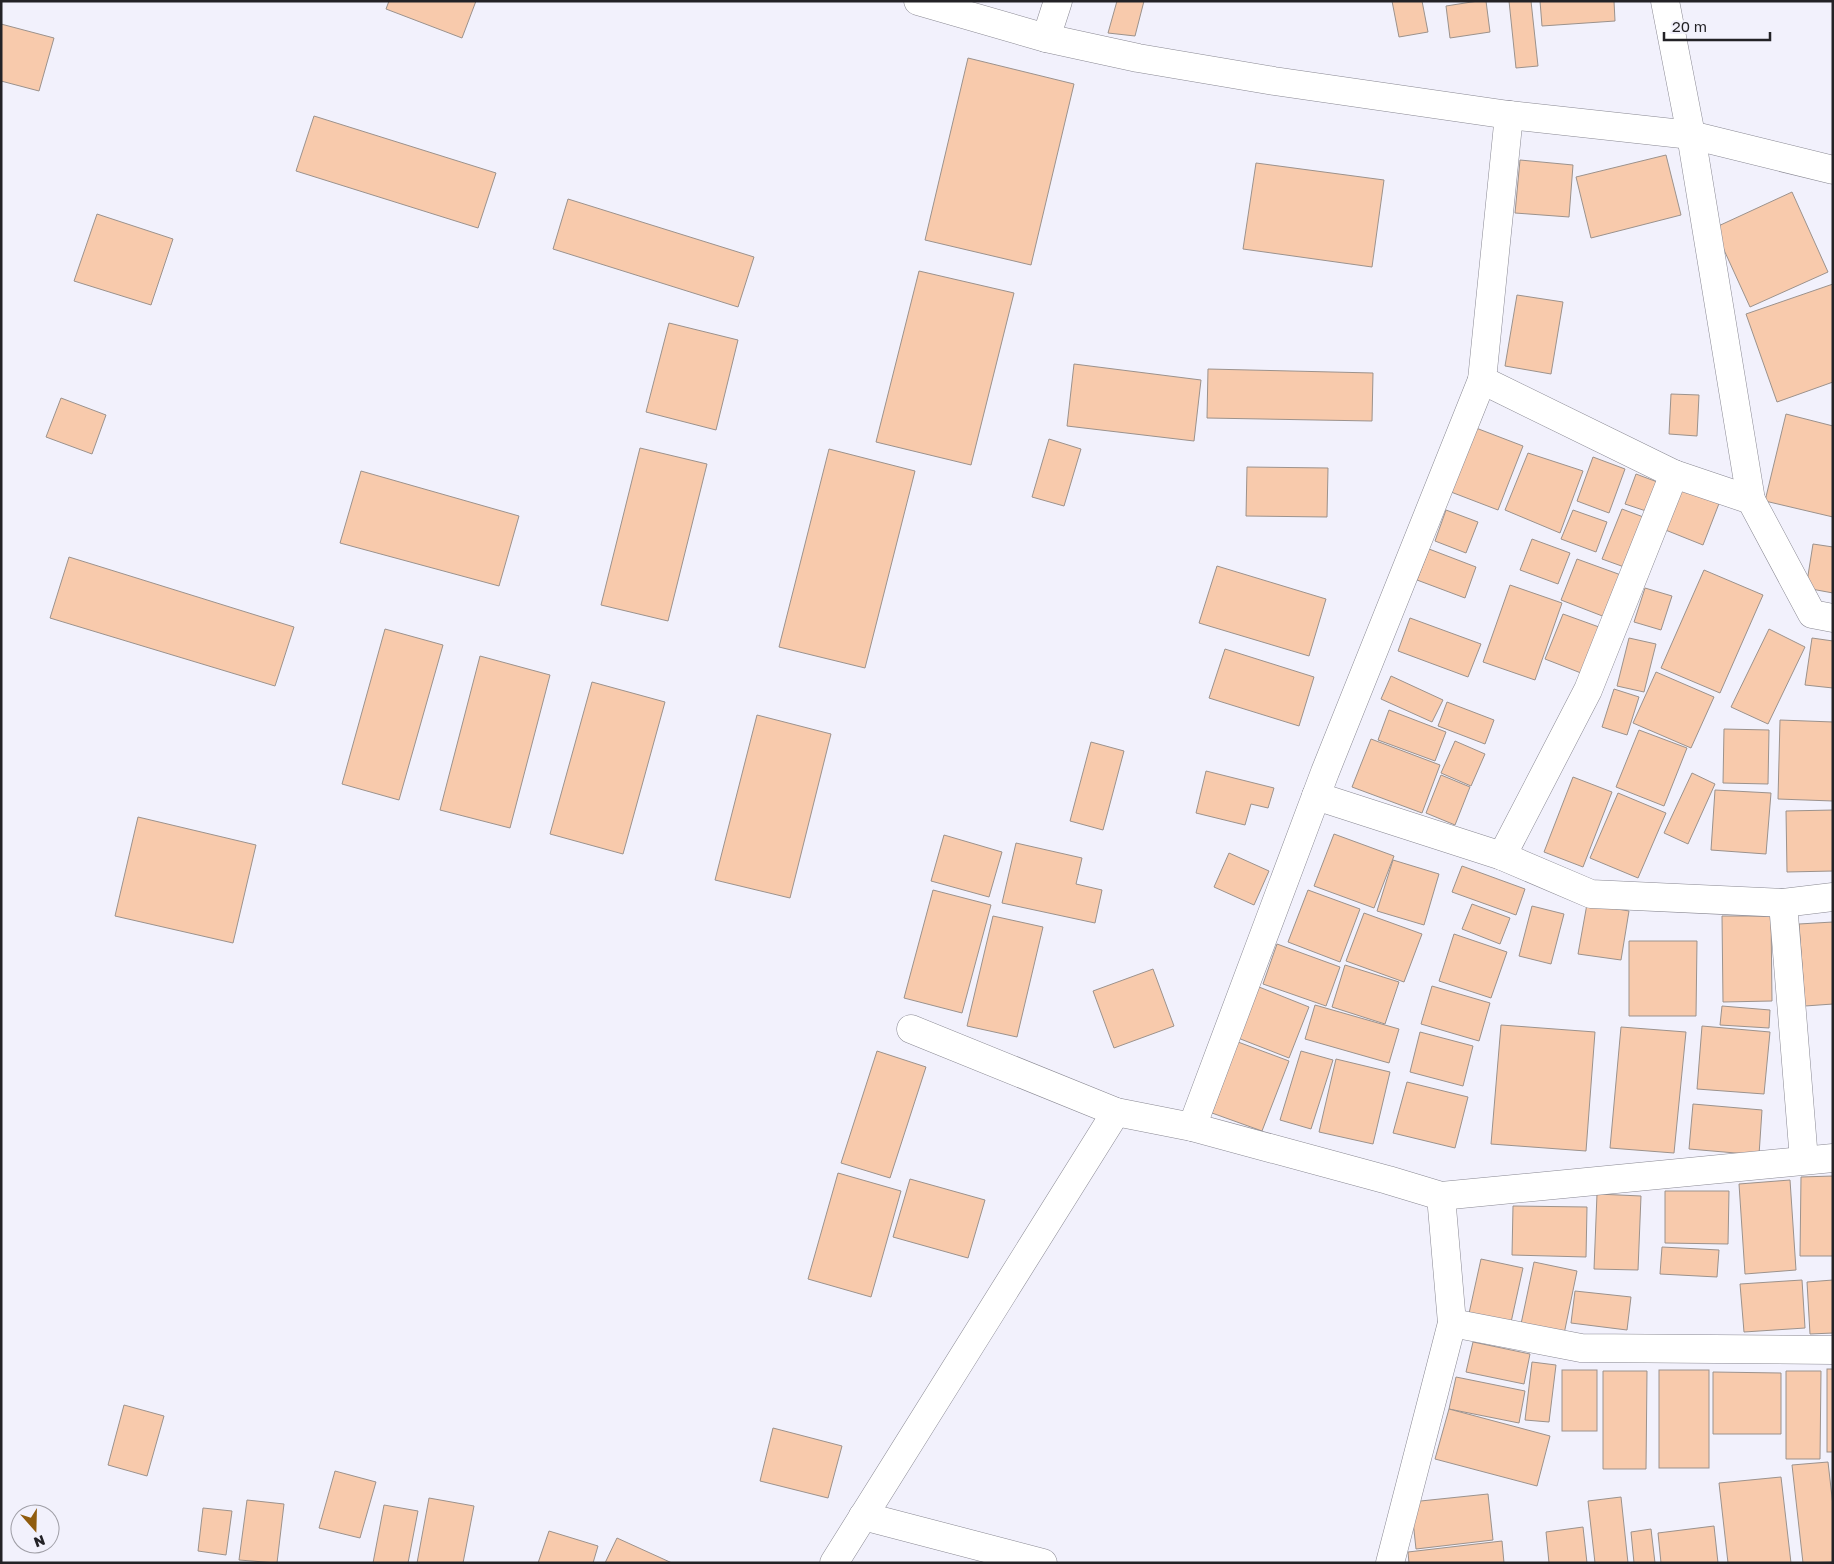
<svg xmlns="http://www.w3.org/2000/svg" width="1834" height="1564" viewBox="0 0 1834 1564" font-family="'Golos Text',sans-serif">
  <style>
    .building { fill: #f8caac; stroke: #9c928c }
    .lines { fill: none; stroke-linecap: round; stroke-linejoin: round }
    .minor-casing { stroke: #898892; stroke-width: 29 }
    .minor { stroke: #fff; stroke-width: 28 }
  </style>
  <rect width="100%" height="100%" fill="#f2f1fc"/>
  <g class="building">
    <path d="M389,1H476L462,38L386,9Z"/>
    <path d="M1117,1H1144L1135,36L1108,33Z"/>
    <path d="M1392,1H1422L1428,32L1399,37Z"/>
    <path d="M1478,1H1486L1490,32L1450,38L1446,6Z"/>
    <path d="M1509,1H1531L1538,66L1516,68Z"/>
    <path d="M1540,1H1614L1615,21L1542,26Z"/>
    <path d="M1,24L54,38L39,91L1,81Z"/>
    <path d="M968,58L1074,84L1031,265L925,240Z"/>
    <path d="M314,116L496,173L478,228L296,171Z"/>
    <path d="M1666,155L1681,215L1591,238L1576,177Z"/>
    <path d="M1520,160L1573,165L1569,217L1515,213Z"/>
    <path d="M1256,163L1384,180L1372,267L1243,249Z"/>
    <path d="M1792,192L1828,272L1750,307L1714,228Z"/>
    <path d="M568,199L754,257L738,307L553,249Z"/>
    <path d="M97,214L173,239L151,305L74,281Z"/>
    <path d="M919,271L1014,293L971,465L876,442Z"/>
    <path d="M1833,284V382L1777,402L1746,314Z"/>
    <path d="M1517,295L1563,302L1551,374L1505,366Z"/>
    <path d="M669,323L738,340L716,430L646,412Z"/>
    <path d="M1074,364L1201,380L1194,441L1067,426Z"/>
    <path d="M1208,369L1373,373L1372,421L1207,418Z"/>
    <path d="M1671,394L1699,395L1697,436L1669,434Z"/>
    <path d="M61,398L106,415L92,454L46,437Z"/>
    <path d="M1786,414L1833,426V517L1765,501Z"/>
    <path d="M1476,428L1523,446L1498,510L1451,492Z"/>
    <path d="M1049,439L1081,449L1064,506L1032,497Z"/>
    <path d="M640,448L707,464L668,621L601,605Z"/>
    <path d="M829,449L915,471L865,668L779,647Z"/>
    <path d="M1528,453L1583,471L1560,533L1505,510Z"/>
    <path d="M1593,457L1625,469L1609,513L1577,501Z"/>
    <path d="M1247,467L1328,468L1327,517L1246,516Z"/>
    <path d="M361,471L519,516L499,586L340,543Z"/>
    <path d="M1636,474L1660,483L1649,512L1625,504Z"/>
    <path d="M1679,486L1720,501L1703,545L1663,529Z"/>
    <path d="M1622,509L1646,518L1627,568L1602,559Z"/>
    <path d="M1446,510L1478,522L1466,553L1435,541Z"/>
    <path d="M1573,510L1607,522L1596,552L1561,539Z"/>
    <path d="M1532,539L1570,553L1558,584L1520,570Z"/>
    <path d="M1813,544L1833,547V593L1806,588Z"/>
    <path d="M1429,549L1476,567L1465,598L1417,580Z"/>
    <path d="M69,557L294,627L275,686L50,618Z"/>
    <path d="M1577,559L1621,575L1605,617L1561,600Z"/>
    <path d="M1217,566L1326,599L1309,656L1199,623Z"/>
    <path d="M1704,570L1763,595L1720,693L1661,668Z"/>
    <path d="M1510,585L1562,603L1535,680L1483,662Z"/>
    <path d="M1645,588L1672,596L1661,630L1634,622Z"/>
    <path d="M1563,614L1599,627L1581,673L1545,659Z"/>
    <path d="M1410,618L1481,644L1468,677L1398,651Z"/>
    <path d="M385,629L443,645L399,800L342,784Z"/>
    <path d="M1769,629L1805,647L1768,724L1731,707Z"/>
    <path d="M1629,638L1656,644L1644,692L1617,686Z"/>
    <path d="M1812,638L1833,641V688L1805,685Z"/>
    <path d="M1225,649L1314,677L1299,726L1209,698Z"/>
    <path d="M480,656L550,675L510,828L440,810Z"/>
    <path d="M1656,672L1714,697L1691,748L1633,723Z"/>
    <path d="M1391,676L1443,700L1432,722L1381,699Z"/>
    <path d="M592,682L665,702L623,854L550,834Z"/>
    <path d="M1614,689L1639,697L1627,735L1602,727Z"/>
    <path d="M1447,702L1494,720L1485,744L1438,726Z"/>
    <path d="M1389,710L1446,732L1435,761L1378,740Z"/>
    <path d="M757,715L831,734L790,898L715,880Z"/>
    <path d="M1780,720L1833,722V801L1778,799Z"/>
    <path d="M1724,729L1769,730L1768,784L1723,783Z"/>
    <path d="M1639,730L1687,748L1664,806L1616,787Z"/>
    <path d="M1371,739L1440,765L1422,813L1352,787Z"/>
    <path d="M1455,741L1485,754L1471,786L1441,773Z"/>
    <path d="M1091,742L1124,751L1103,830L1070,821Z"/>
    <path d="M1206,771L1274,788L1268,808L1251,804L1245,825L1196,813Z"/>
    <path d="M1692,773L1715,784L1688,844L1664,833Z"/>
    <path d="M1441,775L1470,787L1455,825L1426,813Z"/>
    <path d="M1573,777L1612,792L1583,867L1544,852Z"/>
    <path d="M1715,790L1771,793L1766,854L1711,850Z"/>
    <path d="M1618,793L1666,813L1638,878L1590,858Z"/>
    <path d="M1833,810V871L1787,872L1786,811Z"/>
    <path d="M138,817L256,845L233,943L115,916Z"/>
    <path d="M1334,834L1394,856L1374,908L1314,886Z"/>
    <path d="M944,835L1002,852L989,897L931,881Z"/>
    <path d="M1016,843L1082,858L1076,884L1102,890L1095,923L1002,903Z"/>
    <path d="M1229,853L1269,871L1254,905L1214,887Z"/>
    <path d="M1393,860L1439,874L1424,925L1377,911Z"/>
    <path d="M1462,866L1525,889L1516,915L1452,892Z"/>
    <path d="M933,890L991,905L962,1013L904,998Z"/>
    <path d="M1308,890L1360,909L1340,962L1288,942Z"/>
    <path d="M1472,904L1510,918L1500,944L1462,929Z"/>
    <path d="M1587,904L1629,911L1621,960L1578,954Z"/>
    <path d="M1532,906L1564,914L1551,964L1519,956Z"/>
    <path d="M1364,913L1422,934L1404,982L1346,961Z"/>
    <path d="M993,916L1043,927L1017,1037L967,1026Z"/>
    <path d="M1722,916H1771L1772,1001L1723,1002Z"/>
    <path d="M1833,922V1004L1805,1006L1799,924Z"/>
    <path d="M1454,934L1507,952L1491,998L1439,981Z"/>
    <path d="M1629,941H1697L1696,1016H1629Z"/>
    <path d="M1277,944L1340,967L1326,1006L1263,984Z"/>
    <path d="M1345,965L1399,982L1385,1024L1332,1007Z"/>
    <path d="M1153,969L1174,1026L1114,1048L1093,991Z"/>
    <path d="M1432,986L1490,1003L1479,1041L1421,1024Z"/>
    <path d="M1259,987L1309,1007L1289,1058L1238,1038Z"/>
    <path d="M1315,1005L1399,1029L1389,1063L1305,1039Z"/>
    <path d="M1722,1006L1770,1010L1769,1028L1720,1025Z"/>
    <path d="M1501,1025L1595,1032L1586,1151L1491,1144Z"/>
    <path d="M1702,1026L1770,1032L1764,1094L1697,1089Z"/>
    <path d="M1621,1027L1686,1032L1674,1153L1610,1148Z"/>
    <path d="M1420,1032L1473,1046L1463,1086L1410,1072Z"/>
    <path d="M1238,1042L1289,1061L1262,1131L1212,1113Z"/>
    <path d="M877,1051L926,1067L890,1178L841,1163Z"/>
    <path d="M1301,1051L1333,1060L1311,1129L1280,1120Z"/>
    <path d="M1336,1059L1390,1072L1373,1144L1319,1132Z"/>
    <path d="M1407,1082L1468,1097L1455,1148L1393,1133Z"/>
    <path d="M1693,1104L1762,1110L1759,1155L1689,1149Z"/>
    <path d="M838,1173L901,1191L871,1297L808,1279Z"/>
    <path d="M1833,1176V1256H1800L1801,1177Z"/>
    <path d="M910,1179L985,1200L968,1258L893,1237Z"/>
    <path d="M1790,1180L1796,1270L1745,1274L1739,1184Z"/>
    <path d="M1665,1191H1729L1728,1244L1665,1243Z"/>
    <path d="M1597,1194L1641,1196L1638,1270L1594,1269Z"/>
    <path d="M1513,1206L1587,1207L1586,1257L1512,1255Z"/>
    <path d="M1662,1247L1719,1250L1717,1277L1660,1274Z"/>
    <path d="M1481,1259L1523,1268L1510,1327L1468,1318Z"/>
    <path d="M1534,1262L1577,1271L1564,1334L1521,1324Z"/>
    <path d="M1802,1280L1805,1328L1744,1332L1740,1284Z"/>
    <path d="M1833,1280V1333L1810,1334L1807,1282Z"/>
    <path d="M1575,1291L1631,1297L1627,1330L1571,1323Z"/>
    <path d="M1473,1342L1530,1354L1524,1384L1466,1372Z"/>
    <path d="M1532,1362L1556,1365L1549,1422L1525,1420Z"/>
    <rect x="1827" y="1369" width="6" height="83"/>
    <rect x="1562" y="1370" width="35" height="61"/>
    <rect x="1659" y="1370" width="50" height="98"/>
    <path d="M1603,1371H1647L1646,1469H1603Z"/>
    <path d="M1786,1371H1821L1820,1459H1786Z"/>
    <path d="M1713,1372L1781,1373V1434H1713Z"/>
    <path d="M1456,1377L1525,1391L1519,1423L1449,1409Z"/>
    <path d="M124,1405L164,1416L147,1476L108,1465Z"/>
    <path d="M1449,1409L1550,1436L1537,1486L1435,1459Z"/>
    <path d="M773,1428L842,1446L828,1498L760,1481Z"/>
    <path d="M1828,1462L1833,1506V1562L1803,1563L1792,1465Z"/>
    <path d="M335,1471L376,1482L360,1538L319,1528Z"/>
    <path d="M1781,1477L1791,1563H1728L1719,1483Z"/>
    <path d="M1488,1494L1493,1540L1416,1549L1411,1502Z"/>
    <path d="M1621,1497L1628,1563H1595L1588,1501Z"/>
    <path d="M429,1498L474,1506L463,1563H417Z"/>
    <path d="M247,1500L284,1504L277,1563L239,1560Z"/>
    <path d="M384,1505L418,1511L408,1563H373Z"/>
    <path d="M203,1508L232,1511L226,1555L198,1551Z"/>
    <path d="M1714,1526L1718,1563H1661L1658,1533Z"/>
    <path d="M1583,1527L1587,1563H1549L1546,1532Z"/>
    <path d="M1651,1529L1655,1563H1634L1631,1532Z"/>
    <path d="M549,1531L598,1546L593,1563H538Z"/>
    <path d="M617,1538L672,1563H605Z"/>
    <path d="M1502,1541L1504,1563H1409L1408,1552Z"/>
  </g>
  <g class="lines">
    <defs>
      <g id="minor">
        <path d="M918,1L1046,38L1138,58L1274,81L1509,115L1691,135L1833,170"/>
        <path d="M1665,1L1691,135L1751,500"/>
        <path d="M1046,38L1058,1"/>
        <path d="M1509,115L1482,380L1674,474L1751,500L1812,614L1833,618"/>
        <path d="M1316,796L1502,856L1591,894L1783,903L1833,897"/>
        <path d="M1502,856L1588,690L1674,474"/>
        <path d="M1783,903L1804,1160"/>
        <path d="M911,1029L1116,1112L1192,1127L1388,1180L1441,1196L1833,1158"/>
        <path d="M1192,1127L1325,772L1482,380"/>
        <path d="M1452,1323L1581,1348L1833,1350"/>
        <path d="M863,1516L1043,1563"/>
        <path d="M834,1563L1116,1112"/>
        <path d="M1390,1563L1452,1323L1441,1196"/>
      </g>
    </defs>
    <use href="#minor" class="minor-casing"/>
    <use href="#minor" class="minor"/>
  </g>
  <rect width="1834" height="1564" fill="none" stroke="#232226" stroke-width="5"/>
  <g transform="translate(35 1529) rotate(160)"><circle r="24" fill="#f2f1fc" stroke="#9f9ea6"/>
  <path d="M0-4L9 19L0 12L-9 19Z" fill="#905c0e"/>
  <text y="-8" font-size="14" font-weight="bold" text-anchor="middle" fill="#232226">N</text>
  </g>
  <path d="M1664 32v8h106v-8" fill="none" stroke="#232226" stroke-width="2.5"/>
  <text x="1672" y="32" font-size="15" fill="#232226" stroke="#f2f1fc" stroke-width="4" paint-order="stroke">20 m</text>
</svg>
